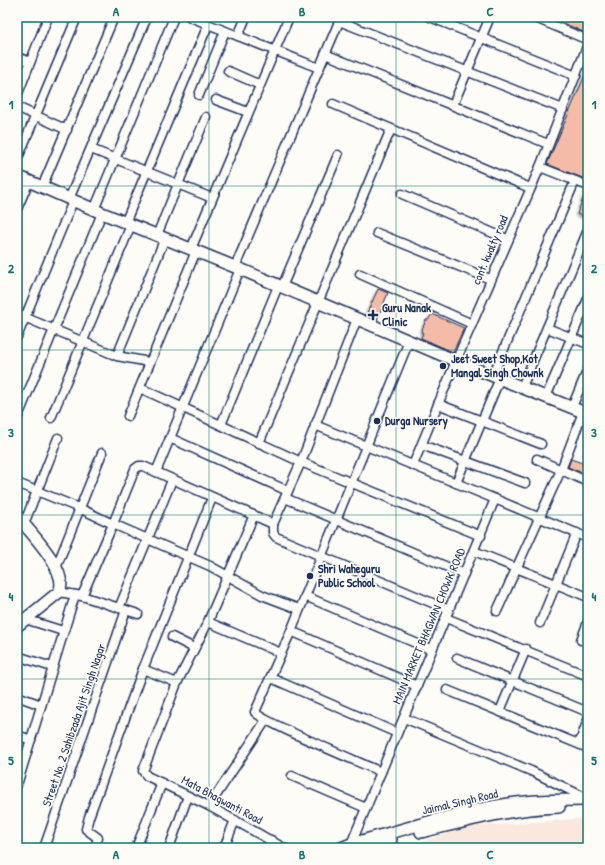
<svg xmlns="http://www.w3.org/2000/svg" width="605" height="865" viewBox="0 0 605 865" font-family="'Patrick Hand',sans-serif">
  <style>
    .built { fill: #fae8df }
    .building { fill: #f3bba8; stroke: #1b2f5e; filter: url(#shadow) }
    .lines { fill: none; stroke-linecap: round; stroke-linejoin: round }
    .street-casing { stroke: #1b2f5e; stroke-width: 11 }
    .secondary-casing { stroke: #1b2f5e; stroke-width: 14 }
    .street { stroke: #fdfcf7; stroke-width: 8 }
    .secondary { stroke: #fdfcf7; stroke-width: 11 }
    .grid { fill: none; stroke: #0f766e; stroke-width: 1; stroke-opacity: 0.55 }
    .poi-dot { fill: #1b2f5e; stroke: #fdfcf7; stroke-width: 1.5 }
    .labels { text-anchor: middle; stroke-width: 3.5; stroke-linejoin: round; paint-order: stroke }
    .street-label { font-size: 12px; fill: #1b2f5e; stroke: #fdfcf7 }
    .poi-label { font-size: 12px; font-weight: bold; fill: #1b2f5e; stroke: #fdfcf7; text-anchor: start }
    .neatline { fill: none; stroke: #0f766e; stroke-width: 1.5 }
    .grid-label { font-size: 13px; text-anchor: middle; font-weight: bold; fill: #0f766e }
  </style>
  <defs>
    <filter id="shadow"><feDropShadow dx="-2" dy="2" stdDeviation="1" flood-color="#0004"/></filter>
  </defs>
  <rect width="100%" height="100%" fill="#fdfcf7"/>
  <filter id="ink" filterUnits="userSpaceOnUse"><feTurbulence type="fractalNoise" baseFrequency=".025" numOctaves="2"/><feDisplacementMap in="SourceGraphic" scale="8" xChannelSelector="R" yChannelSelector="G"/><feConvolveMatrix kernelMatrix="1 2 1 2 8 2 1 2 1" color-interpolation-filters="sRGB"/></filter>
  <g filter="url(#ink)">
    <path class="built" d="M588,818V848H401L469,827Z"/>
    <g class="building">
      <path d="M549,17H574L588,23V34Z"/>
      <path d="M588,68V180L547,164Z"/>
      <path d="M586,191H588V218L577,214Z"/>
      <path d="M378,289L388,293L377,320L366,315Z"/>
      <path d="M432,314L464,328L453,352L421,338L423,333L421,332L426,320H428Z"/>
      <path d="M571,459L588,465L585,474L568,467Z"/>
    </g>
    <g class="lines">
      <defs>
        <g id="street">
          <path d="M190,17L319,68"/>
          <path d="M430,17L576,76"/>
          <path d="M533,17L588,40"/>
          <path d="M339,21L563,109"/>
          <path d="M238,36L246,17"/>
          <path d="M325,54L548,144"/>
          <path d="M17,57L30,62"/>
          <path d="M228,71L260,85"/>
          <path d="M199,95L225,31"/>
          <path d="M17,96L48,17"/>
          <path d="M216,100L248,112"/>
          <path d="M333,104L530,188"/>
          <path d="M453,105L490,17"/>
          <path d="M17,107L67,130"/>
          <path d="M91,149L212,198"/>
          <path d="M17,160L77,17"/>
          <path d="M540,167L588,186"/>
          <path d="M42,187L114,17"/>
          <path d="M402,194L507,239"/>
          <path d="M69,199L147,17"/>
          <path d="M17,209L29,181"/>
          <path d="M94,210L174,17"/>
          <path d="M125,223L208,25"/>
          <path d="M377,233L490,279"/>
          <path d="M157,235L206,117"/>
          <path d="M191,249L289,17"/>
          <path d="M235,267L341,17"/>
          <path d="M360,274L472,324"/>
          <path d="M282,287L338,155"/>
          <path d="M17,314L117,356L149,362"/>
          <path d="M547,328L588,344"/>
          <path d="M17,337L73,201"/>
          <path d="M117,356L165,238"/>
          <path d="M493,375L575,181"/>
          <path d="M522,387L588,230"/>
          <path d="M140,388L301,462L481,536"/>
          <path d="M546,397L588,299"/>
          <path d="M438,404L541,444"/>
          <path d="M572,407L588,369"/>
          <path d="M128,416L196,251"/>
          <path d="M51,418L131,225"/>
          <path d="M17,419L102,213"/>
          <path d="M221,425L278,286"/>
          <path d="M315,425L495,499L351,844"/>
          <path d="M170,438L288,491"/>
          <path d="M259,443L391,129"/>
          <path d="M422,445L525,483"/>
          <path d="M537,459L588,482"/>
          <path d="M413,465L456,361L540,167L588,44"/>
          <path d="M156,472L240,269"/>
          <path d="M17,483L79,508L113,524L135,469L139,466H143L273,524L301,462L357,319"/>
          <path d="M456,483L500,378"/>
          <path d="M285,498L464,574"/>
          <path d="M495,499L588,538"/>
          <path d="M254,515L207,624L177,683L143,771L147,776L209,806L284,848"/>
          <path d="M24,524L58,438"/>
          <path d="M273,524V533L276,537L449,610"/>
          <path d="M474,551L588,597"/>
          <path d="M56,568L102,453"/>
          <path d="M59,592L82,596L138,614"/>
          <path d="M82,596L113,524L210,566L262,595L299,609"/>
          <path d="M305,596L432,650"/>
          <path d="M119,608L172,480"/>
          <path d="M497,611L561,470L583,412"/>
          <path d="M446,618L588,676"/>
          <path d="M25,619L63,631"/>
          <path d="M208,622L281,653"/>
          <path d="M540,623L577,533"/>
          <path d="M291,631L417,686"/>
          <path d="M172,637L194,648"/>
          <path d="M581,640L588,622"/>
          <path d="M17,656L52,667"/>
          <path d="M457,658L588,712"/>
          <path d="M143,669L177,683"/>
          <path d="M271,678L397,733"/>
          <path d="M447,690L588,748"/>
          <path d="M17,696L41,705"/>
          <path d="M500,711L526,649"/>
          <path d="M404,718L531,771L588,799"/>
          <path d="M17,735L31,740"/>
          <path d="M579,744L588,720"/>
          <path d="M381,772C364,764 260,721 255,712L291,631L409,341"/>
          <path d="M292,776L366,808"/>
          <path d="M17,785L75,595"/>
          <path d="M209,806L266,720"/>
          <path d="M44,848L126,610"/>
          <path d="M95,848L98,838L86,829L89,817L143,669L212,498"/>
          <path d="M136,848L162,783"/>
          <path d="M169,848L188,796"/>
          <path d="M224,848L235,820"/>
          <path d="M268,848L271,840"/>
        </g>
        <g id="secondary">
          <path d="M17,176L102,213L240,269L456,361L588,414"/>
          <path d="M17,516C29,531 70,572 59,592L17,626"/>
          <path d="M421,832C466,821 512,808 559,807"/>
          <path d="M341,848L351,844C403,830 456,812 509,804C535,800 561,800 588,800"/>
          <path d="M366,848L391,840"/>
        </g>
      </defs>
      <use href="#street" class="street-casing"/>
      <use href="#secondary" class="secondary-casing"/>
      <use href="#street" class="street"/>
      <use href="#secondary" class="secondary"/>
    </g>
  </g>
  <path class="grid" d="M209,17V848M396,17V848M17,186H588M17,350H588M17,515H588M17,679H588"/>
  <g class="poi-dot">
    <path d="M371 309h4v4h4v4h-4v4h-4v-4h-4v-4h4z"/>
    <circle cx="443" cy="366" r="4"/>
    <circle cx="377" cy="421" r="4"/>
    <circle cx="310" cy="576" r="4"/>
  </g>
  <g class="labels">
    <g class="street-label">
      <text transform="translate(490 250) rotate(-67)" y="4">cont. kwalty road</text>
      <text transform="translate(429 626) rotate(-67)" y="4">MAIN MARKET BHAGWAN CHOWK ROAD</text>
      <text transform="translate(74 725) rotate(-71)" y="4">Street No. 2 Sahibzada Ajit Singh Nagar</text>
      <text transform="translate(222 800) rotate(28)" y="4">Mata Bhagwanti Road</text>
      <text transform="translate(460 802) rotate(-13)" y="4">Jaimal Singh Road</text>
    </g>
    <g class="poi-label">
      <text x="382" y="312">Guru Nanak<tspan x="382" dy="14">Clinic</tspan></text>
      <text x="451" y="363">Jeet Sweet Shop,Kot<tspan x="451" dy="14">Mangal Singh Chownk</tspan></text>
      <text x="385" y="425">Durga Nursery</text>
      <text x="318" y="573">Shri Waheguru<tspan x="318" dy="14">Public School</tspan></text>
    </g>
  </g>
  <rect width="605" height="865" fill="none" stroke="#fdfcf7" stroke-width="44"/>
  <rect x="22" y="22" width="561" height="821" class="neatline"/>
  <g class="grid-label">
    <text x="116" y="16">A</text>
    <text x="302" y="16">B</text>
    <text x="490" y="16">C</text>
    <text x="11" y="109">1</text>
    <text x="594" y="109">1</text>
    <text x="11" y="273">2</text>
    <text x="594" y="273">2</text>
    <text x="11" y="437">3</text>
    <text x="594" y="437">3</text>
    <text x="11" y="601">4</text>
    <text x="594" y="601">4</text>
    <text x="11" y="765">5</text>
    <text x="594" y="765">5</text>
    <text x="116" y="859">A</text>
    <text x="302" y="859">B</text>
    <text x="490" y="859">C</text>
  </g>
</svg>
